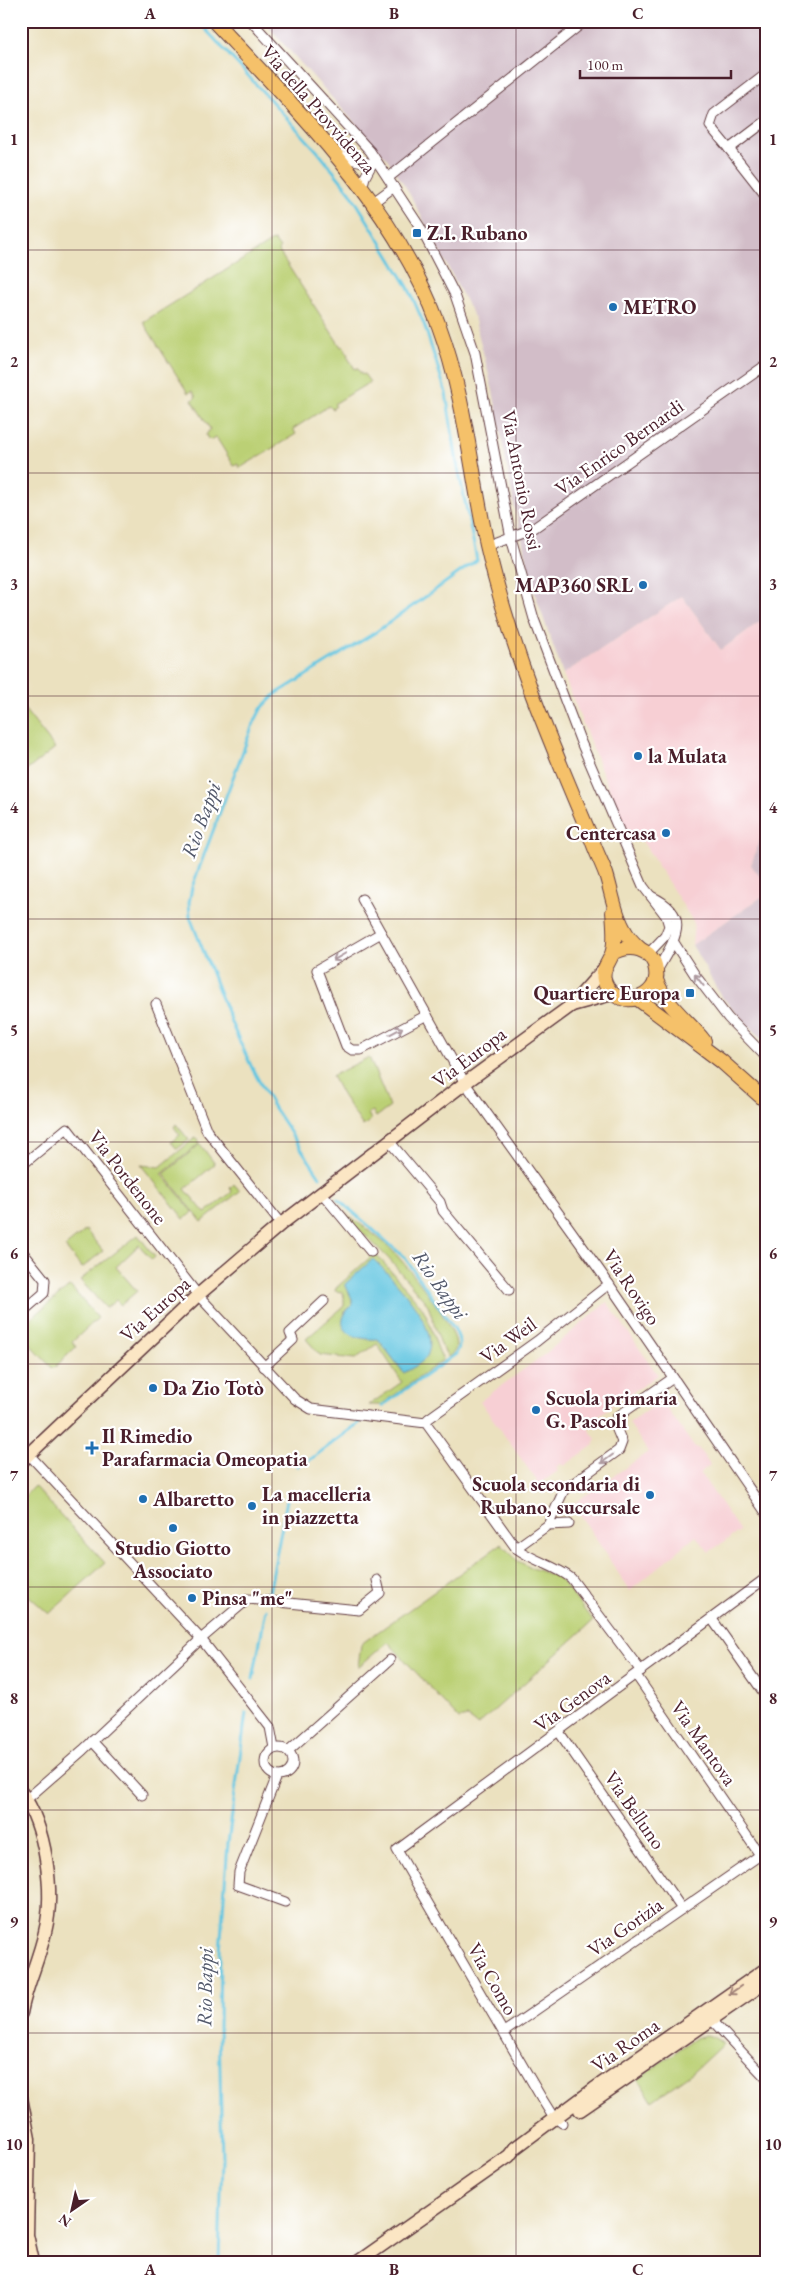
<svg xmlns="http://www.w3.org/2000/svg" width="787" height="2283" viewBox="0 0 787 2283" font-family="'EB Garamond',serif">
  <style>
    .built { fill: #f7cfd4 }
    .industrial { fill: #d2bdc8 }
    .green { fill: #bbd074; stroke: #827850; fill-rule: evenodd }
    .water { fill: #63c6e1; stroke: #567286 }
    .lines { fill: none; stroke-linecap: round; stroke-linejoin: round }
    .stream { stroke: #63c6e1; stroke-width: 3 }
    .street-casing { stroke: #623c41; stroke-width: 11 }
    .secondary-casing { stroke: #623c41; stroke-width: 15 }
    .primary-casing { stroke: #623c41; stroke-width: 16 }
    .street { stroke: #fff; stroke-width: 9 }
    .secondary { stroke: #fbe6c4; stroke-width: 12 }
    .primary { stroke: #f5c16b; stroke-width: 14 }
    .oneway { stroke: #ae9aa0 }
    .oneway2 { stroke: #a28278 }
    .grid { fill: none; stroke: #4a1f2b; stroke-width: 1; stroke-opacity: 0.55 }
    .poi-dot { fill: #1f6fb2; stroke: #fff; stroke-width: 2 }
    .labels { text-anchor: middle; stroke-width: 4.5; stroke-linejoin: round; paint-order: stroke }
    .street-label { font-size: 20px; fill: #4a1f2b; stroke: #fff }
    .poi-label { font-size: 20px; font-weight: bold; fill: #4a1f2b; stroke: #fff; text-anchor: start }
    .water-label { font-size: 21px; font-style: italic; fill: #53596b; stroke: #fff }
    .neatline { fill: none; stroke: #4a1f2b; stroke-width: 2 }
    .grid-label { font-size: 16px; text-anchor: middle; font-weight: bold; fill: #4a1f2b }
  </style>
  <rect width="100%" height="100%" fill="#fff"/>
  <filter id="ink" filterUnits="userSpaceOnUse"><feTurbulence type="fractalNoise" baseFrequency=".02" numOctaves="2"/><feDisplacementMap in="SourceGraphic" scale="10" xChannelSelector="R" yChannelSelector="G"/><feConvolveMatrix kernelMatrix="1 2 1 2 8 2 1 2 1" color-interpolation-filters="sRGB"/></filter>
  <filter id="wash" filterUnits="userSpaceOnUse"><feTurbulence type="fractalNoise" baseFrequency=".0096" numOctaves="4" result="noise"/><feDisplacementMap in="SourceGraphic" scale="20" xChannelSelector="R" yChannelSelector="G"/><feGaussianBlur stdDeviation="1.12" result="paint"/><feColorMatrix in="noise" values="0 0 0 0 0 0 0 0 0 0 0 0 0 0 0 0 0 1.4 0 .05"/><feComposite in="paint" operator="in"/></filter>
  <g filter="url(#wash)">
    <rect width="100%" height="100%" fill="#ebe1bf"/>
    <g class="built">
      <path d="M682,596L721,650L766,617V823L751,865L766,884V894L692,945L694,923L641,839L630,842L563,674Z"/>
      <path d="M607,1302L658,1375L621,1400L616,1398L613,1401L612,1406L586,1425L596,1439L594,1445L564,1466L561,1464L556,1467L558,1471L539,1484L480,1401L545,1354Z"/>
      <path d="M661,1400L695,1448H698L710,1465L700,1473L740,1531L709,1552L696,1536L630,1591L573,1504L648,1452L629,1423Z"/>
    </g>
    <g class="industrial">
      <path d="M263,21H754L766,39V617L721,650L682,596L563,674L534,591L514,505L493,391L474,317L407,189L388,160Z"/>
      <path d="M766,823V884L751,865Z"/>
      <path d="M766,894V1044L721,996L692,945Z"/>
    </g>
    <g class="green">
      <path d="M274,240L280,248L278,250L341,347L343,346L348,355L347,356L355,369L357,368L362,375L364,374L370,382L334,404L336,406L332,409L329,406L293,429L296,434L240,468L238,464L234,466L216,437L212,440L208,439L206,435L210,429L192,400L196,397L192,391L188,393L143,322Z"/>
      <path d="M21,705L55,748L21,775Z"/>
      <path d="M369,1057L390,1107L376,1117L373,1111L368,1113L371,1120L363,1126L342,1095L332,1076Z"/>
      <path d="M176,1124L189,1140L177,1149L171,1142L180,1135L174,1127Z"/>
      <path d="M196,1137L200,1143L162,1174L193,1212L184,1219L141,1165L160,1167Z"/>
      <path d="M200,1144L215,1164L185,1189L205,1213L232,1192L230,1188L234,1184L240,1191L202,1222L164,1174Z"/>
      <path d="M339,1209C355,1220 371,1232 386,1244C402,1259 456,1325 456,1345C456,1351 453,1354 448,1357L441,1345L428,1305L389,1259Z"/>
      <path d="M86,1230L103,1251L82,1268L65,1247Z"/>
      <path d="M138,1235L155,1257L152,1260L139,1245L116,1267L137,1291L121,1305L116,1300L106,1308L80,1280Z"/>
      <path d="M375,1253L422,1307C432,1324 434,1343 443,1360L381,1405H369L402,1382L377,1344L355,1359L320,1355L306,1339L344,1306V1297L342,1292L335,1291L336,1288ZM352,1299L404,1373L378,1339L344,1313L352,1305Z"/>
      <path d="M70,1286L98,1318L72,1342L76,1347L53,1369L21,1335V1327Z"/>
      <path d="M34,1486L105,1563L49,1614L21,1589V1500Z"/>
      <path d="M501,1544L518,1561L529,1567L555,1576L564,1584L593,1621L478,1725L467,1717L459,1719L388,1642L358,1667L361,1644Z"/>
      <path d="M706,2035L714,2037L723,2044L693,2072L652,2101L638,2079L695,2038Z"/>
    </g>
    <path class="water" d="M373,1259C392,1277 440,1325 428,1354C424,1363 412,1368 404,1373L378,1339C355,1341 328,1329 352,1305V1299L345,1284Z"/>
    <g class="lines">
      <g class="stream">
        <path d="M198,21L318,152L350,192L408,287L424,324L446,393L457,463L477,560L376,632L276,694L261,709L252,727L192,887L189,903L190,917L233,1027L253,1070L274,1108L320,1177"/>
        <path d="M338,1199L405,1258L454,1328C459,1338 462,1344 456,1354L382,1406"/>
        <path d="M298,1466L299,1461L307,1462L363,1420"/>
        <path d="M269,1593L287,1500"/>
        <path d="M253,1679L266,1609"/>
        <path d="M219,2262L222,2159L219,2026L220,1952L228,1843L246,1713"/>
      </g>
    </g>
  </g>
  <g filter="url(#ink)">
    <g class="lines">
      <defs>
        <g id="street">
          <path d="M251,21L370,151L420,227L455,295L475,353L511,538L534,619L580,740L643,886L666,916L669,926L665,936L648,954"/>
          <path d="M766,121L729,149L766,196"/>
          <path d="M729,149L710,126L714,114L766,74"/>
          <path d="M337,153L354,160L372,164L376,161"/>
          <path d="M388,178L585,21"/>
          <path d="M362,188L365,177L372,164"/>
          <path d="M372,203L394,187"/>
          <path d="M487,546L534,528L766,365"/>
          <path d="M651,896C694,916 674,940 657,971"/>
          <path d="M362,899L465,1083L600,1271L766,1513"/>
          <path d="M381,933L317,970L346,1046L352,1050H361L427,1015"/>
          <path d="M673,941L695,975L728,1018L766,1057"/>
          <path d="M156,1004L207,1131L281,1224"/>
          <path d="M389,1141L440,1202L443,1211L509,1290"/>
          <path d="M21,1166L67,1128L198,1295L295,1399L311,1409L426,1423L516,1548C533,1561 554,1565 571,1578L641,1671"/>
          <path d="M321,1192L371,1252"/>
          <path d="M21,1250L45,1280L44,1293L21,1313"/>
          <path d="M264,1367L293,1340L290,1333L324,1301"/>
          <path d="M426,1423L428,1419L537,1341L609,1284"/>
          <path d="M21,1446L201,1639L270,1727L274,1748"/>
          <path d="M548,1525L569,1524"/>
          <path d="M516,1548L548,1525L564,1490L619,1450L622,1442L615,1425L617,1417L673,1378"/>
          <path d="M712,1619L766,1696"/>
          <path d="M636,1675L760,1855"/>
          <path d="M559,1732L682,1909"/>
          <path d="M92,1741L142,1795"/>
          <circle cx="279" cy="1762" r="14"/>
          <path d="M288,1751L390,1660"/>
          <path d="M277,1776L239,1872L238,1885L285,1902"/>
          <path d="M27,1799L83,1750L201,1639L248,1599L359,1610L380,1593L377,1580"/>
          <path d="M708,2016L766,2078"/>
          <path d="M504,2032L766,1851"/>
          <path d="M562,2123L552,2115L542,2099L397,1850L766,1578"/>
        </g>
        <g id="secondary">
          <path d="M572,1005L612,994"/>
          <path d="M21,1462L198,1295L281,1224L465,1083L572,1005L603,970"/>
          <path d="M21,1792C46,1826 55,1892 45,1932C39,1960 26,1985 21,2013"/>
          <path d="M21,2098L29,2139L27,2235L33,2262"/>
          <path d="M580,2110L766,1982"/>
          <path d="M358,2262L509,2156L515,2148L594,2089L766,1969"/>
        </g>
        <g id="primary">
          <path d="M214,21C300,113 395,206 439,326C465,396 471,473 487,545C510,648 551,744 592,840C596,852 602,863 606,874C612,893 615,916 626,933C629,939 635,944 640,949"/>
          <path d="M612,954C628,943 653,947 656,970C661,1000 616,1011 605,983C600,971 608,965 612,954C616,943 614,924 613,912"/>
          <path d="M656,980C666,1006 688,1020 704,1041"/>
          <path d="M638,999L721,1061L766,1101"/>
        </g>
      </defs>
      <use href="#street" class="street-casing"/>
      <use href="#secondary" class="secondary-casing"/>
      <use href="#primary" class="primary-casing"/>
      <use href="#street" class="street"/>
      <use href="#secondary" class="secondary"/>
      <use href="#primary" class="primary"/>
    </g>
    <defs><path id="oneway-shaft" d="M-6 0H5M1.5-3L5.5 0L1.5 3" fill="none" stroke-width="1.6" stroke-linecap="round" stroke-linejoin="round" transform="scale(1.25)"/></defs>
    <g class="oneway">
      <use href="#oneway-shaft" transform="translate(339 957) rotate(150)"/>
      <use href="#oneway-shaft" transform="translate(699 980) rotate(-128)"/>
      <use href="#oneway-shaft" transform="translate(396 1031) rotate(-28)"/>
      <use href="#oneway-shaft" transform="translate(607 1459) rotate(143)"/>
    </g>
    <use class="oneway2" href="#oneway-shaft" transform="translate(735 1990) rotate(145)"/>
  </g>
  <path class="grid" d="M272,21V2262M516,21V2262M21,250H766M21,473H766M21,696H766M21,919H766M21,1142H766M21,1364H766M21,1587H766M21,1810H766M21,2033H766"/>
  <g class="poi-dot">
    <rect x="412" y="228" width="10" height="10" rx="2.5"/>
    <circle cx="613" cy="307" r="5"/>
    <circle cx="643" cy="585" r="5"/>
    <circle cx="638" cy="756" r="5"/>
    <circle cx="666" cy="833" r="5"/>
    <rect x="685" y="988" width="10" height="10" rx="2.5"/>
    <circle cx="153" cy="1388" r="5"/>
    <circle cx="536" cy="1410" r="5"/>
    <path d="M89.5 1440.5h5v5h5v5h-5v5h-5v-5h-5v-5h5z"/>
    <circle cx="650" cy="1495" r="5"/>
    <circle cx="143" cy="1499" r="5"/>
    <circle cx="252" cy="1506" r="5"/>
    <circle cx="173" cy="1528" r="5"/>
    <circle cx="192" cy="1598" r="5"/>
  </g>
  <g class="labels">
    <g class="street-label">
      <text transform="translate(319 109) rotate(49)" y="7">Via della Provvidenza</text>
      <text transform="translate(619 447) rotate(-35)" y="7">Via Enrico Bernardi</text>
      <text transform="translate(522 480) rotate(79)" y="7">Via Antonio Rossi</text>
      <text transform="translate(469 1057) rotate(-37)" y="7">Via Europa</text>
      <text transform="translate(128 1177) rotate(52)" y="7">Via Pordenone</text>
      <text transform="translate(632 1287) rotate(56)" y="7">Via Rovigo</text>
      <text transform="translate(155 1309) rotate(-42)" y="7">Via Europa</text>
      <text transform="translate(508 1340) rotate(-36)" y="7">Via Weil</text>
      <text transform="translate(572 1701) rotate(-36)" y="7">Via Genova</text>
      <text transform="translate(704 1743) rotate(55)" y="7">Via Mantova</text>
      <text transform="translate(635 1810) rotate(55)" y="7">Via Belluno</text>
      <text transform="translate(625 1927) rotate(-35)" y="7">Via Gorizia</text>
      <text transform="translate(493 1979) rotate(60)" y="7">Via Como</text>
      <text transform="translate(625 2045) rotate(-35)" y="7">Via Roma</text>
    </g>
    <g class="poi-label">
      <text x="427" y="240">Z.I. Rubano</text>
      <text x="623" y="314">METRO</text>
      <text x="633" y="592" text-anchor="end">MAP360 SRL</text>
      <text x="648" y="763">la Mulata</text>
      <text x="656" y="840" text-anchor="end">Centercasa</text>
      <text x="680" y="1000" text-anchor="end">Quartiere Europa</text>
      <text x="163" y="1395">Da Zio Totò</text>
      <text x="546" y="1405">Scuola primaria<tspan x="546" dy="23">G. Pascoli</tspan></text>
      <text x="102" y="1443">Il Rimedio<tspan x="102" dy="23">Parafarmacia Omeopatia</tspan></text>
      <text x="640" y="1491" text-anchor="end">Scuola secondaria di<tspan x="640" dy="23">Rubano, succursale</tspan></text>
      <text x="262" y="1501">La macelleria<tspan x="262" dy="23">in piazzetta</tspan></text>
      <text x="153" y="1506">Albaretto</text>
      <text x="173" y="1555" text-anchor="middle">Studio Giotto<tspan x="173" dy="23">Associato</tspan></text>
      <text x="202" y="1605">Pinsa "me"</text>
    </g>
    <g class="water-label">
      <text transform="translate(201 820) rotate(-70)" y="7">Rio Bappi</text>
      <text transform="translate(440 1285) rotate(55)" y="7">Rio Bappi</text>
      <text transform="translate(205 1987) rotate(-89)" y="7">Rio Bappi</text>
    </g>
  </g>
  <rect width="787" height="2283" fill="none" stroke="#fff" stroke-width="55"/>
  <g transform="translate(72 2210) rotate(214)" stroke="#ffffff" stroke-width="4" paint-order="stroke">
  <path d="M0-4L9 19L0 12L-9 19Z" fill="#4a1f2b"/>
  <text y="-8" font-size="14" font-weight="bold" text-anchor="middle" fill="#4a1f2b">N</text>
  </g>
  <path d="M580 70v8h151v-8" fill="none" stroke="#4a1f2b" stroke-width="2.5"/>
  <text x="587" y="70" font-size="15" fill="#4a1f2b" stroke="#ffffff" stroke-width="4" paint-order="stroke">100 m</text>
  <rect x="28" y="28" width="732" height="2228" class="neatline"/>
  <g class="grid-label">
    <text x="150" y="19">A</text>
    <text x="394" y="19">B</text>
    <text x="638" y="19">C</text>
    <text x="14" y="145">1</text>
    <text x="773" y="145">1</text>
    <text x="14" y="367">2</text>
    <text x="773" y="367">2</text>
    <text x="14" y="590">3</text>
    <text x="773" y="590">3</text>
    <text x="14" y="813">4</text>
    <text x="773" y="813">4</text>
    <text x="14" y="1036">5</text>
    <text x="773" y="1036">5</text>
    <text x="14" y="1259">6</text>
    <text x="773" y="1259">6</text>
    <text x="14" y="1481">7</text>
    <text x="773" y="1481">7</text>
    <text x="14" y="1704">8</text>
    <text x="773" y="1704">8</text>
    <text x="14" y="1927">9</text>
    <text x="773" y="1927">9</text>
    <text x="14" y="2150">10</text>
    <text x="773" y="2150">10</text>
    <text x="150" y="2275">A</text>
    <text x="394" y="2275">B</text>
    <text x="638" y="2275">C</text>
  </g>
</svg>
